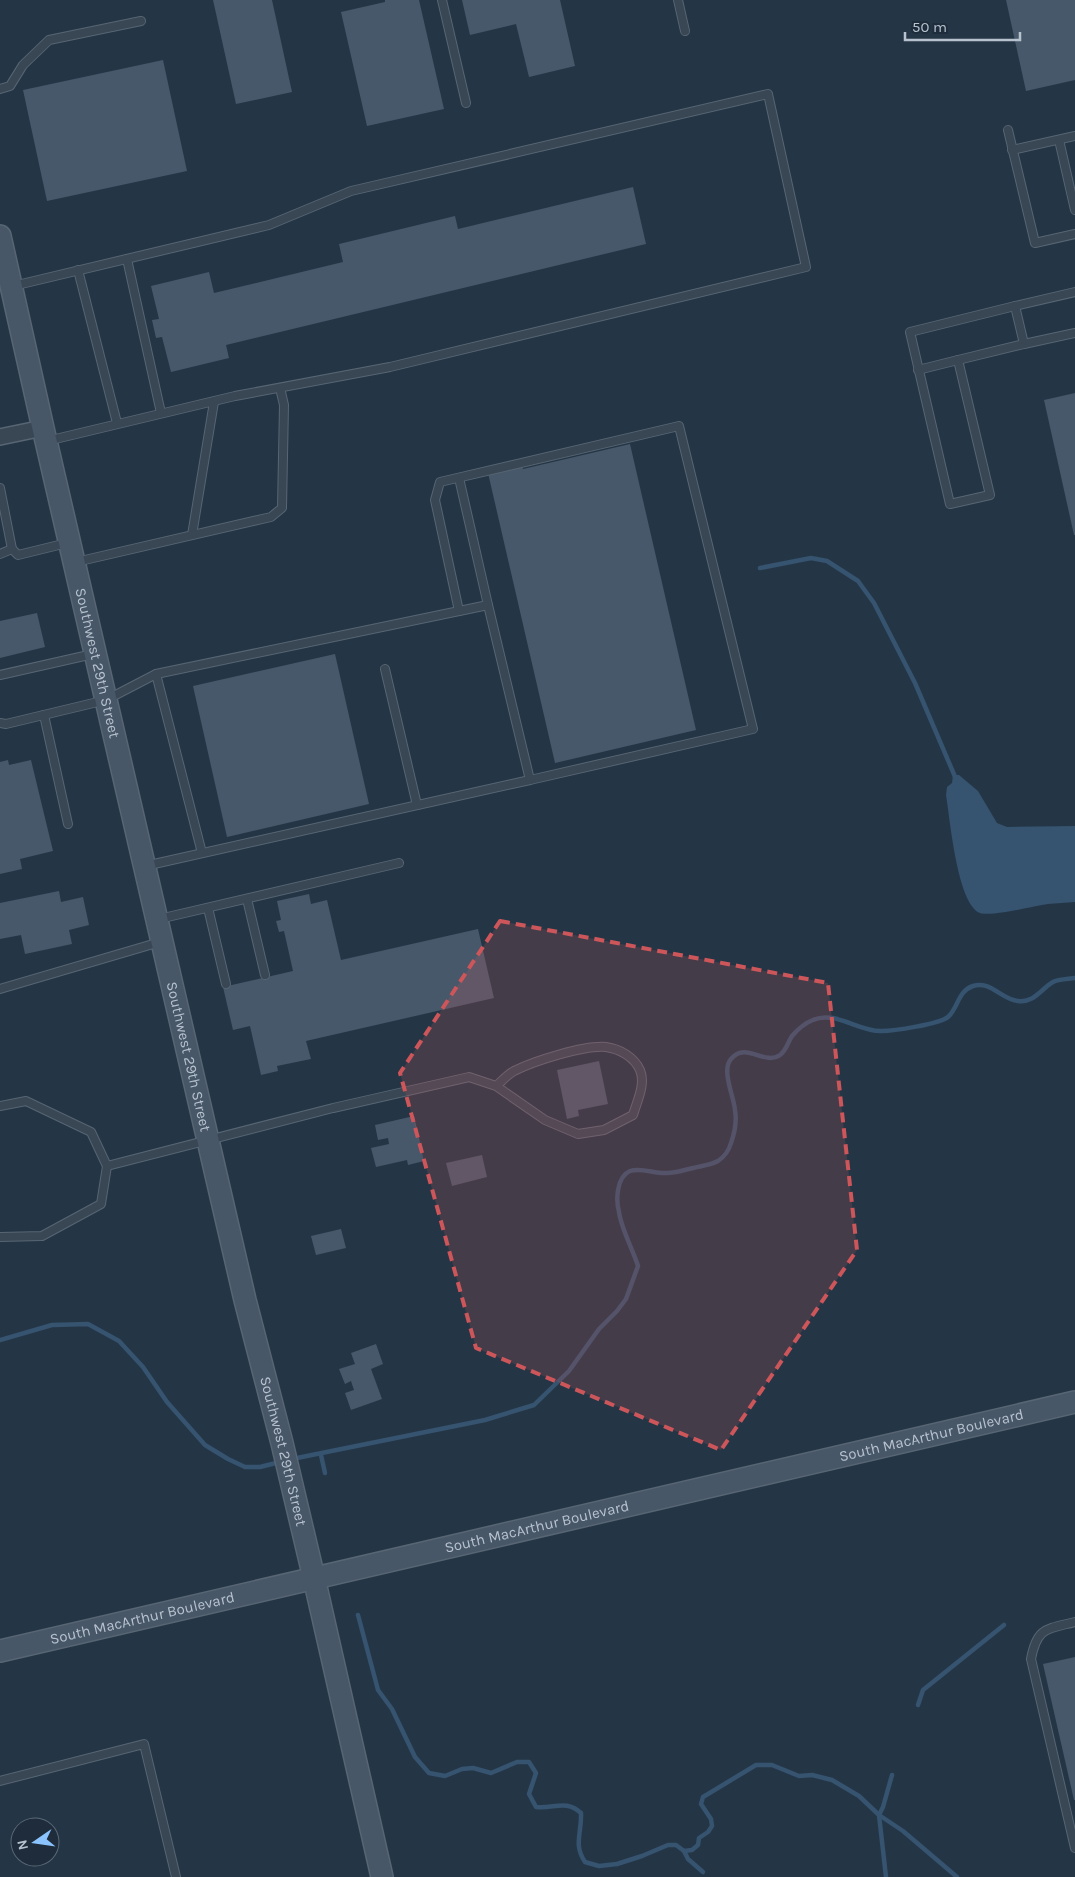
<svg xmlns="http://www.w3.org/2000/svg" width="1075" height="1877" viewBox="0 0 1075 1877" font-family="Karla,sans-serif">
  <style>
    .water { fill: #36536f }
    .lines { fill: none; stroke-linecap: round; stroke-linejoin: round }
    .stream { stroke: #36536f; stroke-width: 4.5 }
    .building { fill: #46586a }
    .lane-casing { stroke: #586572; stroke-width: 10 }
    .street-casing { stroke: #586572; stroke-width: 18 }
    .secondary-casing { stroke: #586572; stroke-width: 24 }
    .lane { stroke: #394755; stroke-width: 8 }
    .street { stroke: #394755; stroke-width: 15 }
    .secondary { stroke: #475768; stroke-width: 21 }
    .marked { fill: #cd565a; fill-opacity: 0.2; stroke: #cd565a; stroke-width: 4; stroke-dasharray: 10 6; stroke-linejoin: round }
    .labels { text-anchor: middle; stroke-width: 4; stroke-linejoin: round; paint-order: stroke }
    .street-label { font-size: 15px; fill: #b7c2ce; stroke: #1e2c3b }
  </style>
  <rect width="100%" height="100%" fill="#243646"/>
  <path class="water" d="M953,775H959L978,791L997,823L1007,827L1075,826V902C1066,903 1057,903 1048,904C1033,906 993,917 980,913C957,904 950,818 946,795L947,787L952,783Z"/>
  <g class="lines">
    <g class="stream">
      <path d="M760,568L811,558L827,561L858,581L874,603L915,683L956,779"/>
      <path d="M0,1340L52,1325L88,1324L119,1341L143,1367L167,1402L205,1445L228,1459L245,1467H260L280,1462"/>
      <path d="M321,1455L325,1473"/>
      <path d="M292,1459L485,1420L534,1405L569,1371L599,1329L617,1311L626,1299L638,1266C633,1250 621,1228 619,1212C616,1201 616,1177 630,1171C641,1167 655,1174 667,1173C675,1173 684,1170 693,1168C701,1166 711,1165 718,1161C724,1157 729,1150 731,1143C735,1132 737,1122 735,1110C734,1097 721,1070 731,1059C746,1041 764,1066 780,1055C786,1051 788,1042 792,1036C798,1029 805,1023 813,1020C836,1010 858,1032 882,1031C893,1031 940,1024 948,1017C958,1008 958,991 973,986C990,980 1002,1000 1018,1001C1034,1003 1041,989 1053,982C1058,979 1069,979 1075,978"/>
      <path d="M358,1615L378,1690L392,1709L415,1757L429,1773L445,1776L462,1769L473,1768L491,1773L517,1762H529L536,1773L529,1794L536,1807C554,1809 566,1799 581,1813C582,1833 573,1844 585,1862L599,1866L617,1864L642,1856L668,1845H676L684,1851L692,1850L698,1845L699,1838L708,1832L712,1826L711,1819L701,1804L703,1797L756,1765H772L799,1776L812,1775L832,1780L859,1796L879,1815L903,1831L957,1877"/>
      <path d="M918,1705L923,1690L1004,1625"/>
      <path d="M684,1851L688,1859L703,1872"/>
      <path d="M886,1877L879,1815L883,1807L892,1775"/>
    </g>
  </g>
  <g class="building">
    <path d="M213,0H272L292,92L236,104Z"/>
    <path d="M385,0H419L444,109L367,126L341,12L385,2Z"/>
    <path d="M462,0H560L575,66L529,77L516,24L470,35Z"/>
    <path d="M1006,0H1075V80L1026,91Z"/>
    <path d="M163,60L187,171L47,201L23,90Z"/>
    <path d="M633,187L646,244L226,345L229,358L171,372L162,337L156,338L152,320L159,319L151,286L209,272L214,293L343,262L339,244L455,216L458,229Z"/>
    <path d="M1075,393V535H1074L1044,400Z"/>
    <path d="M630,444L696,730L555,763L488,473L522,465L523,469Z"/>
    <path d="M37,613L45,647L0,658V621Z"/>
    <path d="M335,654L369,804L227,837L193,686Z"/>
    <path d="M8,760L9,765L31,760L53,851L20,859L22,869L0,874V762Z"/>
    <path d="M59,891L61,902L83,897L89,925L69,930L72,944L25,954L21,935L0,939V903Z"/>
    <path d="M309,894L311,904L327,900L341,960L478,929L494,998L306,1041L311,1059L277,1066L278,1071L261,1075L250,1026L233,1030L223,987L293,971L284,931L279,932L276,921L281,920L277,901Z"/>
    <path d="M599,1061L608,1104L578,1110L579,1116L567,1119L557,1070Z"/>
    <path d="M414,1116L424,1161L408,1165L407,1160L376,1167L371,1148L389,1144L388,1138L378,1140L375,1125Z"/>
    <path d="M482,1155L487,1177L452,1186L446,1163Z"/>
    <path d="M341,1229L346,1248L316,1255L311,1236Z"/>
    <path d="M376,1344L383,1364L371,1369L382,1399L351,1410L345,1393L354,1390L351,1381L345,1384L339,1369L355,1364L351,1353Z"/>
    <path d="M1075,1657V1800H1074L1043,1664Z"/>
  </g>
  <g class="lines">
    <defs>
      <g id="lane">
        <path d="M442,0L466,103"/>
        <path d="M678,0L685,31"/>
        <path d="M0,89L10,86L23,65L49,40L141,21"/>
        <path d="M1008,130L1035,243L1075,234"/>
        <path d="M1059,140L1075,210"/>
        <path d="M1012,150L1075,136"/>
        <path d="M127,259L161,413"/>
        <path d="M78,270L117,423"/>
        <path d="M13,286L269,225L351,191L768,94L806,267L390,367L235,396L47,441"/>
        <path d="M1075,292L1015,306L1024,344L1075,333"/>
        <path d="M1015,306L910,332L950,504L990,495L958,360L1024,344"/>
        <path d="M918,370L958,360"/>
        <path d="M459,478L488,605"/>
        <path d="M0,488L12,549L18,555L67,543"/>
        <path d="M192,535L214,402"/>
        <path d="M0,554L12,549"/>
        <path d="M76,562L271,517L282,508L284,405L280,388"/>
        <path d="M459,611L435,500L440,482L679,426L753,729L530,780"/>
        <path d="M385,669L417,805"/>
        <path d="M156,674L202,853"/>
        <path d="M0,675L93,654"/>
        <path d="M44,715L68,824"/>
        <path d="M0,723L6,724L106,700L156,674L488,605L530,780L145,866"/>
        <path d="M247,899L265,975"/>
        <path d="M208,908L226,984"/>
        <path d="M159,919L399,863"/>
        <path d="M0,989L160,942"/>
        <path d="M0,1106L26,1101L91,1132L107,1166L101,1204L42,1236L0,1237"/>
        <path d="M107,1166L333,1108L469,1077L496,1086L545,1120L578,1134L604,1130L633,1115C637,1101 646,1084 640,1070C634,1057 620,1049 606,1047C584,1045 534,1061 514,1071C507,1075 502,1081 496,1086"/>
        <path d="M1075,1622C1047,1629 1037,1627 1031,1659L1075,1848"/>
        <path d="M0,1781L144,1744L176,1877"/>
      </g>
      <path id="street" d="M0,437L43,428"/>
      <g id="secondary">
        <path id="s1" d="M0,236L43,428L245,1300L282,1443L314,1578L382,1877"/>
        <path id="s2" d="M0,1651L1075,1402"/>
      </g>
    </defs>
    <use href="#lane" class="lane-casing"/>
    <use href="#street" class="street-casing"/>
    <use href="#secondary" class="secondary-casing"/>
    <use href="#lane" class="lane"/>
    <use href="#street" class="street"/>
    <use href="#secondary" class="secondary"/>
  </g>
  <path class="marked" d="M500,921L828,983L857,1250L721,1450L476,1348L400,1073Z"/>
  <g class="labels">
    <g class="street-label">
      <text dy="5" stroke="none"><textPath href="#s1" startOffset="438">Southwest 29th Street</textPath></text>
      <text dy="5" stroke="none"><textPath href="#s1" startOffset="842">Southwest 29th Street</textPath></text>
      <text dy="5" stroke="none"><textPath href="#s2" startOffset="956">South MacArthur Boulevard</textPath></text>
      <text dy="5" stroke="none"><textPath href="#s1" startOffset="1248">Southwest 29th Street</textPath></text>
      <text dy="5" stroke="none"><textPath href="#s2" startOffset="551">South MacArthur Boulevard</textPath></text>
      <text dy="5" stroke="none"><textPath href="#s2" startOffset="146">South MacArthur Boulevard</textPath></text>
    </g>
  </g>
  <g transform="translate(35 1842) rotate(257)"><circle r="24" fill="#1e2c3b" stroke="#5b6876"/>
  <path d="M0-4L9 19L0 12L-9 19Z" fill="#8bc3ff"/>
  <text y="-8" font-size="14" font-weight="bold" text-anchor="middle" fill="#b7c2ce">N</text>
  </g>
  <path d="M905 32v8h115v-8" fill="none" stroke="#b7c2ce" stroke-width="2.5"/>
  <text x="912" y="32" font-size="15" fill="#b7c2ce" stroke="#1e2c3b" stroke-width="4" paint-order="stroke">50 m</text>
</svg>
